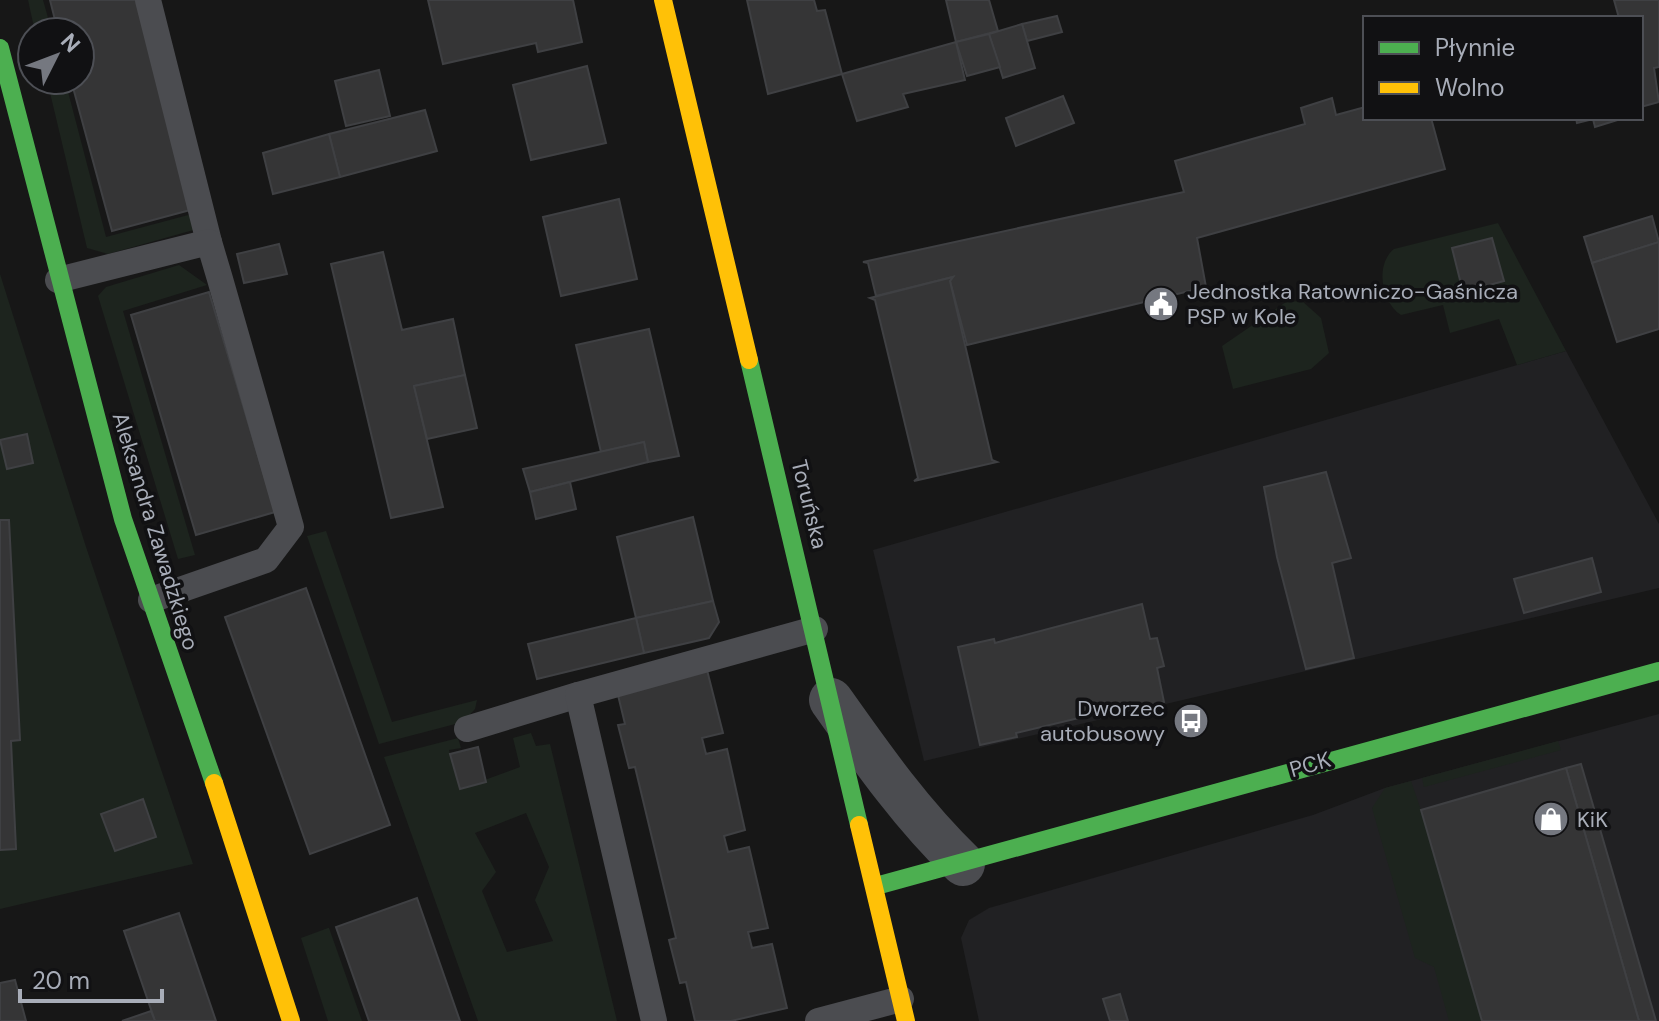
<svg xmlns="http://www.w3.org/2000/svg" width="1659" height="1021" viewBox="0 0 1659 1021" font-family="'DM Sans',sans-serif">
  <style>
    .built { fill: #212123 }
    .green { fill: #1d241e; fill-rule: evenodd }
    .building { fill: #353536; stroke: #3f4043; stroke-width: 2 }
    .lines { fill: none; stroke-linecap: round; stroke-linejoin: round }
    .lane { stroke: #4b4c50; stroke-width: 26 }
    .street { stroke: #4b4c50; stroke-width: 44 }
    .fast { stroke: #4caf50; stroke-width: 18 }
    .slow { stroke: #ffc107; stroke-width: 18 }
    .labels { text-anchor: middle; stroke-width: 7; stroke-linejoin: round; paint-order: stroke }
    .poi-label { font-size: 22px; fill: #a8adb8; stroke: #111113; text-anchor: start }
    .street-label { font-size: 22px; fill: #a8adb8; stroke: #111113 }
  </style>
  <rect width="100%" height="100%" fill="#171717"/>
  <g class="built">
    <path d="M1566,351L1659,524V588L924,761L873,550Z"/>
    <path d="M1659,714V1021H979L961,938L969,920L989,908L1313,815L1385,788Z"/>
  </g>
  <g class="green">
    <path d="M28,0H43L52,32H35Z"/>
    <path d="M47,80H65L106,237L192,214L197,229L108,254L87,248Z"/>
    <path d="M1498,223L1566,351L1517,365L1499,319L1450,333L1443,305L1401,315C1381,302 1375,264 1394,249Z"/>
    <path d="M179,265L207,285L123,311L195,555L178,559L98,296L106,287Z"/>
    <path d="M0,274L86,547L193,864L0,909Z"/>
    <path d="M1302,301L1321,318L1329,353L1311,369L1233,389L1222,346L1286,302Z"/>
    <path d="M326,531L392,722L477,700L475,709L463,722L379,744L307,536Z"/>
    <path d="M531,733L536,746L550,744L617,1021H478L384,757L458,738L461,748L449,750L460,789L520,767L513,738ZM526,813L549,867L535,900L553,941L507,952L482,891L496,872L475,833Z"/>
    <path d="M1558,741L1561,750L1424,787L1422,778Z"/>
    <path d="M1411,781L1421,810L1482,1021H1449L1434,967L1415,958L1372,808L1385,788Z"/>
    <path d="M328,928H329L362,1021H328L301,938Z"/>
  </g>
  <g class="building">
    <path d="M50,0H138L194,209L112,231L71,80H80V32H58Z"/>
    <path d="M428,0H573L582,42L538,52L536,43L443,64Z"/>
    <path d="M747,0H814L817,11L825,10L842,74L768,94Z"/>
    <path d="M946,0H989L998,31L956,42Z"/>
    <path d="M1614,0H1659V67L1654,68L1659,102L1641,107V18H1619Z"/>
    <path d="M1057,16L1062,32L1027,41L1022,24Z"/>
    <path d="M1022,24L1035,68L1003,78L989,34Z"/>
    <path d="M989,34L1000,67L967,76L956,42Z"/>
    <path d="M956,42L965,80L903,94L908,107L857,121L842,74Z"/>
    <path d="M587,66L606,143L531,160L513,85Z"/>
    <path d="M379,70L390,116L346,126L335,81Z"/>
    <path d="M1063,96L1074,123L1016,146L1006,118Z"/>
    <path d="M1332,98L1336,115L1365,107V118H1431L1445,169L1197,238L1206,287L967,345L950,281L953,277L876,296L868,263L863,262L1184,192L1175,161L1305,124L1301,108Z"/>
    <path d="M425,110L437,151L340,177L329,134Z"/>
    <path d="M1576,118H1624L1595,127L1593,119L1577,123Z"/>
    <path d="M329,134L340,177L273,194L263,153Z"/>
    <path d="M619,199L637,279L561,296L543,217Z"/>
    <path d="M1652,216L1659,242L1592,263L1584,237Z"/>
    <path d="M1492,238L1504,281L1463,292L1452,248Z"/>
    <path d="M1659,242V329L1617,342L1592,263Z"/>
    <path d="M279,244L287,274L244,283L237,254Z"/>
    <path d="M383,252L402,330L453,319L465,375L414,386L443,507L391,518L331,264Z"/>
    <path d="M953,277L950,281L992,460L997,462L914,481L918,478L875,300L870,298Z"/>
    <path d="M209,292L275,512L196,535L131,315Z"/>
    <path d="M649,329L679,456L648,462L644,442L601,452L576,345Z"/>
    <path d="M465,375L477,428L427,439L414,386Z"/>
    <path d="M27,434L33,463L7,469L0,440Z"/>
    <path d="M644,442L648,462L530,492L523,469Z"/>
    <path d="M1326,472L1351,558L1332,563L1354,658L1306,669L1277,557L1264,487Z"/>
    <path d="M570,482L576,509L536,519L530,492Z"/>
    <path d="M693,517L713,601L636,618L617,537Z"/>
    <path d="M0,520H9L20,740L11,741L16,849L0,850Z"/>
    <path d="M1592,558L1601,592L1524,613L1514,579Z"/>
    <path d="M306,588L390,825L310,854L225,617Z"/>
    <path d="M713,601L719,622L709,638L644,653L636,618Z"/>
    <path d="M1142,604L1150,639L1157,638L1164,666L1157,668L1164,702L1109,715L1108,711L1016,733L1017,737L980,745L958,647L994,639L995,643Z"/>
    <path d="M636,618L644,653L537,679L528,644Z"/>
    <path d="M707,670L723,733L702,738L706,754L727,749L745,830L724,836L728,852L749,847L768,928L748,932L752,948L772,944L787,1008L731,1021H695L686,982L680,983L669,940L676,938L635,767L629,768L618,725L625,724L617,691Z"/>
    <path d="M478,747L486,782L460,789L450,754Z"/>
    <path d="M1581,764L1656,1021H1639L1566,768Z"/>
    <path d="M1566,768L1639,1021H1482L1421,810Z"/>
    <path d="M143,799L156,837L115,851L101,814Z"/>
    <path d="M417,898L460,1021H369L336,927Z"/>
    <path d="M179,913L216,1021H155L124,931Z"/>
    <path d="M15,980L26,1021H0V983Z"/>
    <path d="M1120,994L1128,1021H1110L1103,999Z"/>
    <path d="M151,1011L155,1021H122Z"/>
  </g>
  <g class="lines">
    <g class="lane">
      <path d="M148,0L209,242"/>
      <path d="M58,280L209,242L220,279L291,527L266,560L151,600"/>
      <path d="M467,729L578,695"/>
      <path d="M654,1021L578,695L815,629"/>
      <path d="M818,1021L901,999"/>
    </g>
    <path class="street" d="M831,700C872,758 912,815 963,864"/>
    <g class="fast">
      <path d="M0,48L123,519L214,783"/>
      <path d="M749,360L859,825"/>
      <path d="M876,886L1659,671"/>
    </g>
    <g class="slow">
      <path d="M663,0L749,360"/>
      <path d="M214,783L291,1021"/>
      <path d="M859,825L906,1021"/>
    </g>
  </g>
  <defs>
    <symbol id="civic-disc" viewBox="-11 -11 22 22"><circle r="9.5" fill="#757880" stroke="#111113"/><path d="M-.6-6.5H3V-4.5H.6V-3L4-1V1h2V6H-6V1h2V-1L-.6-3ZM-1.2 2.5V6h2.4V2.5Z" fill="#fff"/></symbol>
    <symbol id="bus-disc" viewBox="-11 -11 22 22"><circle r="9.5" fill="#757880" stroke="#111113"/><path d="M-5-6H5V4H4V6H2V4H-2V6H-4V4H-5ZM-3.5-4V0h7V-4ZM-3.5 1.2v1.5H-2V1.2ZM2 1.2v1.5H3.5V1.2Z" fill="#fff"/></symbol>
    <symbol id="shop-disc" viewBox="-11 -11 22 22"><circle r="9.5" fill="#757880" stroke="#111113"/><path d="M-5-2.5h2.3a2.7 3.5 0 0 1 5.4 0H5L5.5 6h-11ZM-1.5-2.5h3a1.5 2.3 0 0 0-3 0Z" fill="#fff"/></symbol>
  </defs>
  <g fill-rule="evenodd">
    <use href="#civic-disc" x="1141" y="284" width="40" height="40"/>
    <use href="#bus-disc" x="1171" y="701" width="40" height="40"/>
    <use href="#shop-disc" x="1531" y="799" width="40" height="40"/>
  </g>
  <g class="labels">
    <g class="poi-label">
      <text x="1187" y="299">Jednostka Ratowniczo-Gaśnicza<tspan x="1187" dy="25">PSP w Kole</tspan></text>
      <text x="1165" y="716" text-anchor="end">Dworzec<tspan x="1165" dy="25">autobusowy</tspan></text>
      <text x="1577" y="827">KiK</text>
    </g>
    <g class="street-label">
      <text transform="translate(810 504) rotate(76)" y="8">Toruńska</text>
      <text transform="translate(156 531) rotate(73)" y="8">Aleksandra Zawadzkiego</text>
      <text transform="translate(1310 764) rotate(-16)" y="8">PCK</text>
    </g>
  </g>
  <rect x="1363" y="16" width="280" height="104" fill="#111113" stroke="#4d4f55" stroke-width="2"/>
  <rect x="1379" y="42" width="40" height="12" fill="#4caf50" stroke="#4d4f55" stroke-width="2"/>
  <text x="1435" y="56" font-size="24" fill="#a8adb8">Płynnie</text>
  <rect x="1379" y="82" width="40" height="12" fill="#ffc107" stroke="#4d4f55" stroke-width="2"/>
  <text x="1435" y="96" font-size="24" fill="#a8adb8">Wolno</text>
  <g transform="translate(56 56) rotate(48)"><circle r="38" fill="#111113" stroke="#4d4f55" stroke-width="2"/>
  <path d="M0-6L14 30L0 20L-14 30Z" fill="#757880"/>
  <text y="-12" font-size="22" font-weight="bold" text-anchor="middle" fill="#a8adb8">N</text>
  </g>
  <path d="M20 989v12h142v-12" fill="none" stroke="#a8adb8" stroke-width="4"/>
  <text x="32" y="989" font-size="24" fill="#a8adb8" stroke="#111113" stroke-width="6" paint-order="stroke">20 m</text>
</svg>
